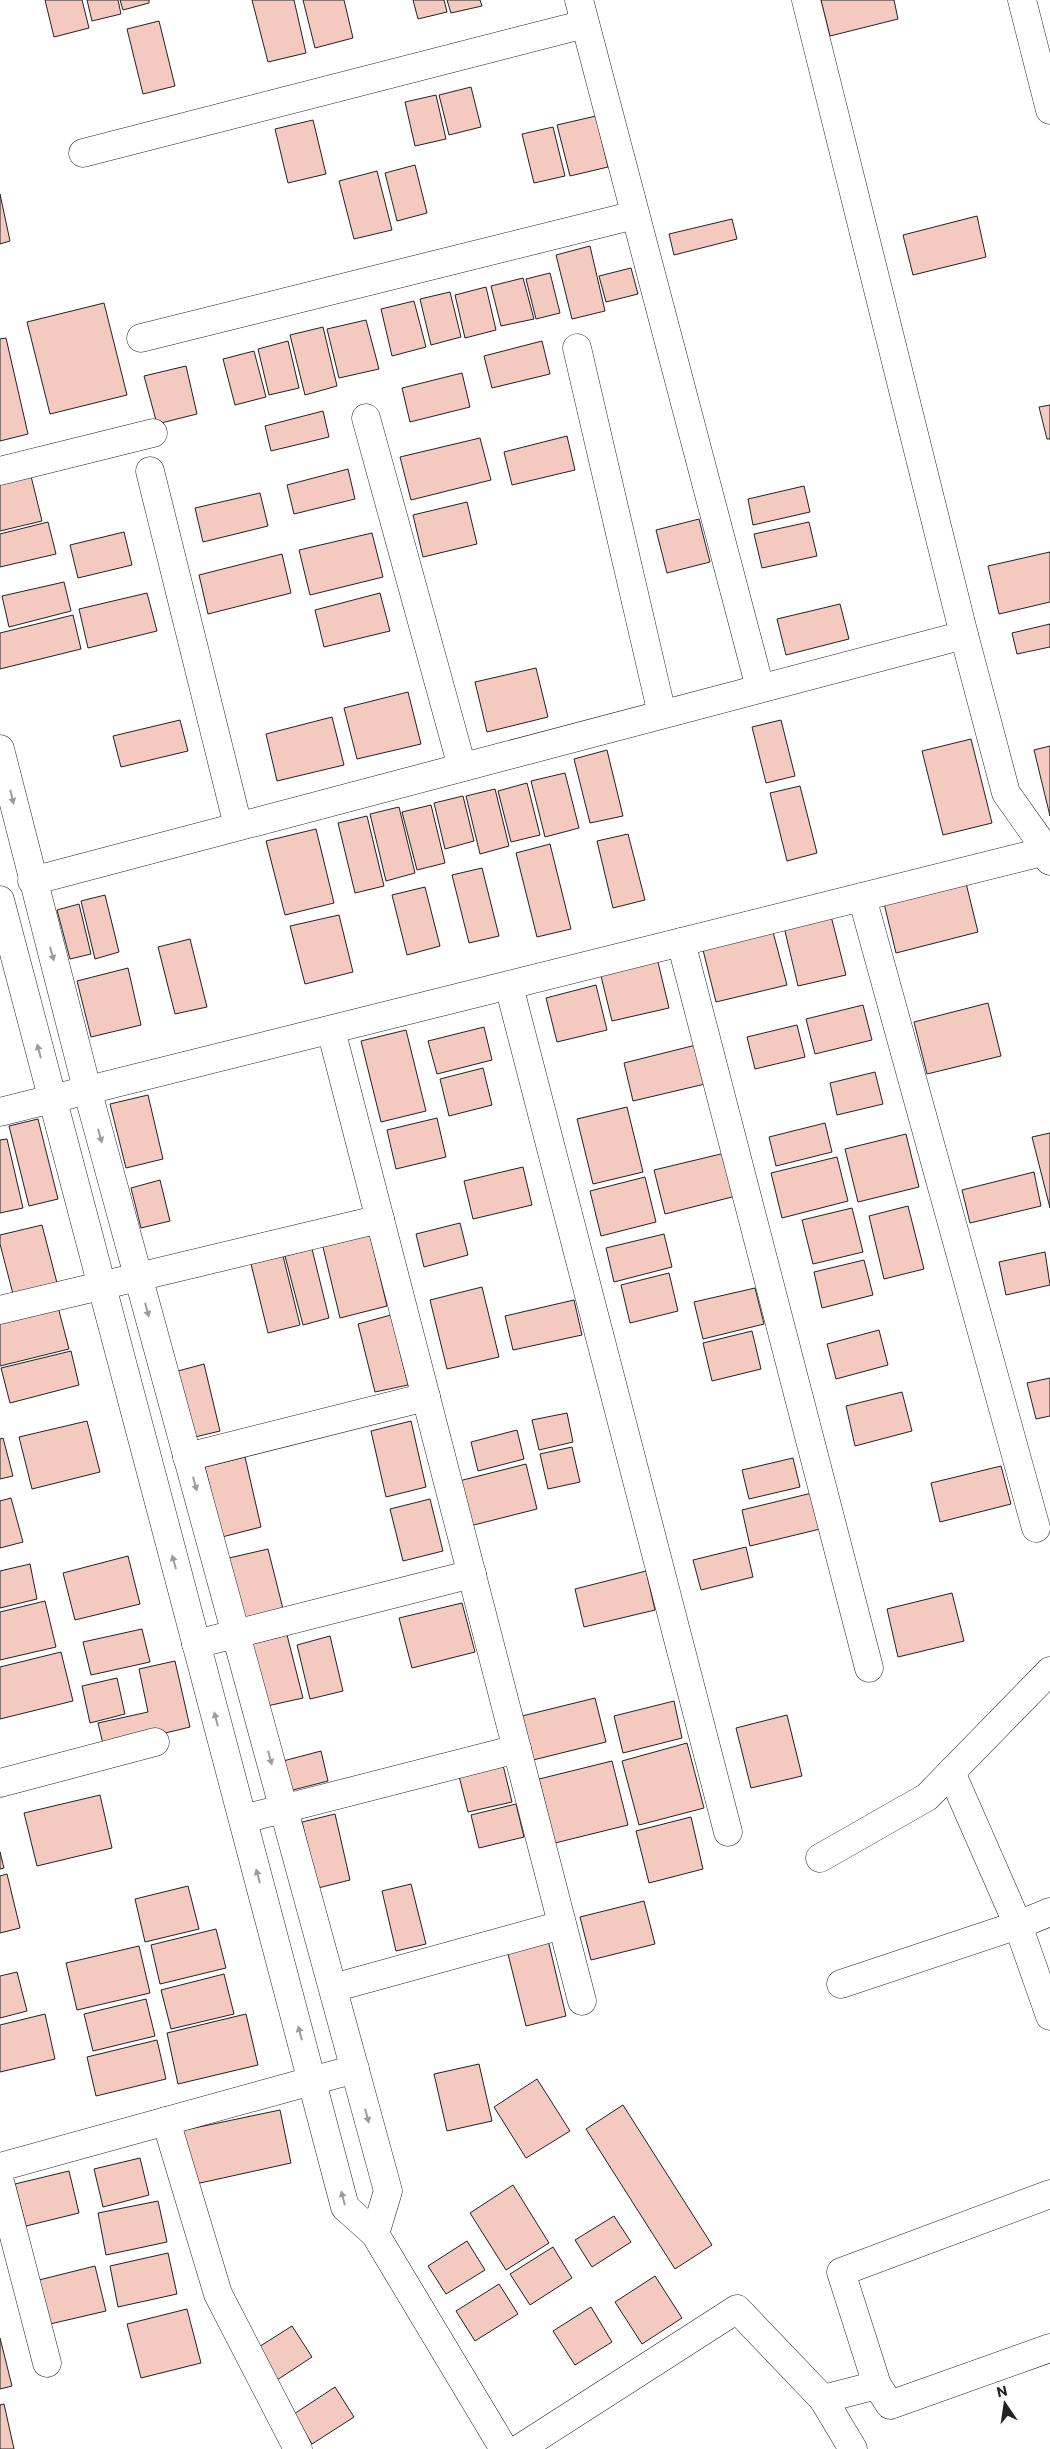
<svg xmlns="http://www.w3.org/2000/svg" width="1050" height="2449" viewBox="0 0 1050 2449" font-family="Commissioner,sans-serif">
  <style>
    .building { fill: #f3c9c0; stroke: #222 }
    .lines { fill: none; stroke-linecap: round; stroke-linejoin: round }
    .minor-casing { stroke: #222; stroke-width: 29 }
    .minor { stroke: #fff; stroke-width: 28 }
    .oneway { fill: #9c9c9c }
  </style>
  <rect width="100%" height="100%" fill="#fff"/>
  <g class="building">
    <path d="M45,0H82L89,28L54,37Z"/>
    <path d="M87,0H118L121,14L92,21Z"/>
    <path d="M120,0H149V3L123,10Z"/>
    <path d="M252,0H294L306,53L268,62Z"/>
    <path d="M303,0H344L353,38L315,48Z"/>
    <path d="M413,0H444L447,12L418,19Z"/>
    <path d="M447,0H480L482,6L451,13Z"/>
    <path d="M821,0H894L898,19L830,36Z"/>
    <path d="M159,21L175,86L143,94L127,29Z"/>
    <path d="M471,87L481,127L449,135L439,95Z"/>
    <path d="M436,95L446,139L415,146L405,102Z"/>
    <path d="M596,116L608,167L570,176L557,125Z"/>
    <path d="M313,120L326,174L288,183L275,129Z"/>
    <path d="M553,127L565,176L534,183L522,134Z"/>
    <path d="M415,165L427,213L397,221L385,173Z"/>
    <path d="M377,171L392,230L354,239L339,181Z"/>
    <path d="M0,194L10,241L0,244Z"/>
    <path d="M977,216L986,257L913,275L903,235Z"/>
    <path d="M732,219L737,239L674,255L669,234Z"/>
    <path d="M590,246L605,311L572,319L556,255Z"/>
    <path d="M631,268L638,294L606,302L599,276Z"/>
    <path d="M550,273L560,313L536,319L526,279Z"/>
    <path d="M523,278L534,319L501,326L491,286Z"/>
    <path d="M486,287L496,330L465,338L455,295Z"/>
    <path d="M450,292L461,337L431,345L420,299Z"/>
    <path d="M414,301L426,347L392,356L381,309Z"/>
    <path d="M104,303L127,395L50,414L27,322Z"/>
    <path d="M366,320L379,369L339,378L327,329Z"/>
    <path d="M323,327L337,386L305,395L290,335Z"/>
    <path d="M6,338L28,434L0,441V339Z"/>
    <path d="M288,341L299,388L269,395L258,349Z"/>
    <path d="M542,341L550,374L492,388L484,356Z"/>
    <path d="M254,351L266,397L235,405L223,359Z"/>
    <path d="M186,366L197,414L157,424L144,376Z"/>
    <path d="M462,373L470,407L410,422L402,388Z"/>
    <path d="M1050,405V439H1047L1039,407Z"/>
    <path d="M323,411L329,437L271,451L265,426Z"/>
    <path d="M567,436L575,470L512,485L504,452Z"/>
    <path d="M480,438L491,480L411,500L400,457Z"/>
    <path d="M348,469L355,499L294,514L287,485Z"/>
    <path d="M30,472L42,521L0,531V479Z"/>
    <path d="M804,486L810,512L753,525L748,499Z"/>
    <path d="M260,493L268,526L203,542L195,508Z"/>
    <path d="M467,502L477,544L423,557L413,515Z"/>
    <path d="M699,519L710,562L667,573L656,530Z"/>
    <path d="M48,522L56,554L0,567V534Z"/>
    <path d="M809,522L817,556L762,568L754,534Z"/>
    <path d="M124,532L132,565L78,578L70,545Z"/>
    <path d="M372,533L383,577L310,595L299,550Z"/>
    <path d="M1050,552V602L999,614L988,566Z"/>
    <path d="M282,554L291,593L208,614L199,575Z"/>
    <path d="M64,582L71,611L9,627L2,596Z"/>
    <path d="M147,593L157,631L88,648L79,609Z"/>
    <path d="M380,593L390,631L324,647L315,610Z"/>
    <path d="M840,604L849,639L786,655L777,619Z"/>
    <path d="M73,615L81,649L0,669V633Z"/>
    <path d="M1050,624V647L1017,654L1012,633Z"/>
    <path d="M536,668L548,717L487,732L475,682Z"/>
    <path d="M408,692L421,744L357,759L344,708Z"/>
    <path d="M332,717L344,765L277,781L266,734Z"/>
    <path d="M180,720L188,751L121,767L113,736Z"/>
    <path d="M781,720L795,776L766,783L752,727Z"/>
    <path d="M971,739L992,823L943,835L922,751Z"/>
    <path d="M1050,746V816L1034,750Z"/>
    <path d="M607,750L623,816L590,823L574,759Z"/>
    <path d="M565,773L579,828L545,837L531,781Z"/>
    <path d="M527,783L540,835L511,842L498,791Z"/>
    <path d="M800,786L817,853L787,861L770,793Z"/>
    <path d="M495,789L509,846L480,854L466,796Z"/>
    <path d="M463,796L474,841L445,849L434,803Z"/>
    <path d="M431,805L445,863L417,870L402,812Z"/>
    <path d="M399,807L415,873L386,881L370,814Z"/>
    <path d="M367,816L384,886L355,893L338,823Z"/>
    <path d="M316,829L334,903L285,915L266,841Z"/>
    <path d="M628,834L645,900L613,908L597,841Z"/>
    <path d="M550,844L571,929L537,937L516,853Z"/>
    <path d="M482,868L499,936L469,943L452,875Z"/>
    <path d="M964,875L978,932L896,953L882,895Z"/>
    <path d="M425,887L440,946L407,955L392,895Z"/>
    <path d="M105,895L119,952L95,959L81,901Z"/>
    <path d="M79,904L91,954L70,959L57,910Z"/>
    <path d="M339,915L353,972L305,984L290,926Z"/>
    <path d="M831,916L846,975L798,986L784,927Z"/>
    <path d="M773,932L787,985L716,1002L703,950Z"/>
    <path d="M190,939L207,1007L175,1014L158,947Z"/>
    <path d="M657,958L669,1008L612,1021L600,972Z"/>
    <path d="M128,968L141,1025L91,1037L77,981Z"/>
    <path d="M596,985L607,1030L557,1042L546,998Z"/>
    <path d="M988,1003L1001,1056L927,1074L914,1022Z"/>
    <path d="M863,1005L872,1040L815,1054L806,1019Z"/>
    <path d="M797,1025L805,1057L755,1069L747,1037Z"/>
    <path d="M484,1027L492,1060L437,1074L428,1041Z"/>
    <path d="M406,1030L426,1111L381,1122L361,1041Z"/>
    <path d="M696,1045L705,1084L633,1101L624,1063Z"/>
    <path d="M483,1068L492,1105L449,1116L440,1079Z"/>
    <path d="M875,1072L883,1104L837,1115L830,1083Z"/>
    <path d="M148,1095L163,1159L126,1168L110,1104Z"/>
    <path d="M627,1107L643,1172L593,1184L577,1119Z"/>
    <path d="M437,1118L446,1157L396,1169L387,1130Z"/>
    <path d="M38,1119L58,1199L29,1206L9,1126Z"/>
    <path d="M825,1123L832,1152L776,1166L769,1137Z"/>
    <path d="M1050,1133V1208L1032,1137Z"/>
    <path d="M906,1134L919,1187L858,1202L845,1149Z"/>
    <path d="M7,1139L23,1208L0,1213V1140Z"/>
    <path d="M725,1153L736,1196L665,1214L654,1170Z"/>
    <path d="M837,1157L848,1201L782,1218L771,1173Z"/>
    <path d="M523,1167L532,1205L473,1219L464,1181Z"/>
    <path d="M1034,1172L1041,1206L970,1223L962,1190Z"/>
    <path d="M645,1177L656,1222L601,1236L590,1191Z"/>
    <path d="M160,1180L170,1221L141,1228L131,1188Z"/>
    <path d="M908,1206L924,1269L884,1279L869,1216Z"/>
    <path d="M852,1208L863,1252L813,1264L802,1220Z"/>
    <path d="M460,1223L468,1255L424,1267L416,1234Z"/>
    <path d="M42,1225L57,1283L13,1294L0,1244V1235Z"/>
    <path d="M369,1231L387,1306L340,1318L322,1243Z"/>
    <path d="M664,1234L672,1267L614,1282L606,1248Z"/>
    <path d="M312,1249L329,1318L303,1325L285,1256Z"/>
    <path d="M1045,1252L1050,1285L1006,1295L999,1262Z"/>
    <path d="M283,1256L300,1325L268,1333L251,1264Z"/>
    <path d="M864,1260L873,1295L822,1308L814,1272Z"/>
    <path d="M669,1273L678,1311L630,1323L621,1285Z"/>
    <path d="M482,1287L499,1357L447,1369L430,1300Z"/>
    <path d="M755,1288L764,1324L703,1339L694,1302Z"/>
    <path d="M574,1300L582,1335L513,1350L505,1316Z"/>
    <path d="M58,1307L69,1349L0,1366V1321Z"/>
    <path d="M391,1315L408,1385L375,1392L358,1324Z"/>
    <path d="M879,1330L888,1365L836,1379L827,1344Z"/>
    <path d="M752,1331L761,1369L712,1381L703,1343Z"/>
    <path d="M71,1351L79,1385L10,1403L1,1368Z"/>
    <path d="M204,1364L220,1431L195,1437L178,1371Z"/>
    <path d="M1050,1378V1416L1036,1419L1027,1383Z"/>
    <path d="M902,1392L912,1431L855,1446L846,1406Z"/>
    <path d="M567,1413L573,1442L539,1450L532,1420Z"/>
    <path d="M87,1421L100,1472L32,1489L19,1437Z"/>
    <path d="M411,1421L426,1487L386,1497L371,1431Z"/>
    <path d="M517,1430L524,1459L478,1471L471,1442Z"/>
    <path d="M3,1438L13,1476L0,1479V1439Z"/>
    <path d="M572,1447L580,1482L548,1489L540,1454Z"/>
    <path d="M245,1457L261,1527L222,1537L205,1467Z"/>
    <path d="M793,1458L800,1487L749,1499L742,1470Z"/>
    <path d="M526,1464L537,1509L466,1527L455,1482Z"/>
    <path d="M1001,1466L1011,1504L940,1522L931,1483Z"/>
    <path d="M812,1493L820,1529L750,1546L742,1510Z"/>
    <path d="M11,1498L23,1542L0,1548V1501Z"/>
    <path d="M430,1499L443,1551L403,1561L390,1509Z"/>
    <path d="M746,1547L753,1577L701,1590L693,1560Z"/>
    <path d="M268,1549L283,1609L244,1619L229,1558Z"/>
    <path d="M128,1556L140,1604L75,1620L63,1573Z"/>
    <path d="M30,1564L37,1599L0,1608V1571Z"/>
    <path d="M646,1571L655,1610L584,1627L575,1589Z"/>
    <path d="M952,1593L964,1641L898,1657L887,1609Z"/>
    <path d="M45,1601L56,1647L0,1660V1612Z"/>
    <path d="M462,1603L475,1652L412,1668L399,1618Z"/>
    <path d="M142,1629L150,1662L91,1675L83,1642Z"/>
    <path d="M287,1635L303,1698L267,1706L252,1644Z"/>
    <path d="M330,1636L343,1691L310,1699L297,1645Z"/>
    <path d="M61,1652L73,1701L0,1719V1667Z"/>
    <path d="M175,1661L190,1727L104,1748L98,1723L148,1712L139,1669Z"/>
    <path d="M117,1678L125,1714L90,1723L82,1686Z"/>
    <path d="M595,1698L606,1742L529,1761L518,1717Z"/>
    <path d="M674,1701L682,1738L623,1753L614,1716Z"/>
    <path d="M787,1715L802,1776L751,1788L736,1728Z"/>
    <path d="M687,1743L704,1808L639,1825L622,1761Z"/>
    <path d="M321,1751L328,1781L289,1791L283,1761Z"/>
    <path d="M612,1761L628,1825L555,1843L539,1779Z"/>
    <path d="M503,1765L512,1802L468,1812L459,1776Z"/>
    <path d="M100,1795L112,1848L37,1866L24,1813Z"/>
    <path d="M516,1804L524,1837L479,1848L471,1815Z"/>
    <path d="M335,1814L350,1880L318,1888L302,1822Z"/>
    <path d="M691,1817L703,1869L649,1883L636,1831Z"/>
    <path d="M0,1852L4,1868L0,1869Z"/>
    <path d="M7,1874L20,1928L0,1933V1876Z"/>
    <path d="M411,1884L426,1944L396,1951L382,1891Z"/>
    <path d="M188,1886L199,1929L145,1942L135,1899Z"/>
    <path d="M644,1901L655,1944L591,1960L580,1917Z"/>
    <path d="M216,1929L226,1968L160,1984L151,1945Z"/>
    <path d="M548,1940L566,2016L526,2026L507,1950Z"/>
    <path d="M139,1946L150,1993L77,2010L66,1963Z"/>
    <path d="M17,1972L27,2011L0,2018V1976Z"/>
    <path d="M224,1974L234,2014L171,2029L161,1990Z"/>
    <path d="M146,1999L155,2036L93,2051L84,2014Z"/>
    <path d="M45,2014L55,2059L0,2072V2025Z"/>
    <path d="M246,2014L258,2065L178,2084L167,2033Z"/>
    <path d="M157,2040L166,2079L96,2096L87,2057Z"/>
    <path d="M479,2064L492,2121L447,2131L434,2074Z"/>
    <path d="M537,2079L570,2131L526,2158L494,2107Z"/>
    <path d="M623,2105L712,2245L675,2269L586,2129Z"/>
    <path d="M280,2110L291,2163L191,2185L180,2131Z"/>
    <path d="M140,2158L149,2195L103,2207L94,2169Z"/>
    <path d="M69,2171L79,2213L26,2226L15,2184Z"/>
    <path d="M513,2185L549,2243L506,2270L470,2213Z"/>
    <path d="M158,2201L167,2242L106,2255L98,2213Z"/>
    <path d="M614,2216L631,2242L592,2267L575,2240Z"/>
    <path d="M467,2241L485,2270L446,2294L428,2266Z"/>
    <path d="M553,2247L572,2278L530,2305L510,2274Z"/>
    <path d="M168,2253L177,2294L118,2307L110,2266Z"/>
    <path d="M95,2266L106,2311L50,2324L39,2280Z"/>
    <path d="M655,2276L682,2318L642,2344L615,2302Z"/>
    <path d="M499,2284L518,2314L475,2341L456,2311Z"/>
    <path d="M591,2307L612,2342L575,2365L553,2331Z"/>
    <path d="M187,2309L201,2363L141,2378L127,2324Z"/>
    <path d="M292,2326L312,2357L274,2382L254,2350Z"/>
    <path d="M0,2338L12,2386L0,2389Z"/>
    <path d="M335,2387L354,2417L312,2444L294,2414Z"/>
    <path d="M4,2404L14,2449H0V2405Z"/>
  </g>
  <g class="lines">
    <defs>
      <g id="minor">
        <path d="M579,0L760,688"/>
        <path d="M806,0L964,635L1006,793L1047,851L1050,861"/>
        <path d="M1022,0L1050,110"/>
        <path d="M83,153L585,24"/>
        <path d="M141,338L635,215"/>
        <path d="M577,348L662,714"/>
        <path d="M366,418L462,767"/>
        <path d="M0,471L153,433"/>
        <path d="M150,471L238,826"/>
        <path d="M0,749L87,1089L388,2191L375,2234"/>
        <path d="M32,881L964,635"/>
        <path d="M862,897L1036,1528"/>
        <path d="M0,900L345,2207L375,2234L504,2449"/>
        <path d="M681,942L869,1668"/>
        <path d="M509,986L728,1832"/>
        <path d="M331,1030L582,2001"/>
        <path d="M0,1112L1050,850"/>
        <path d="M0,1310L380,1219"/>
        <path d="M187,1457L426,1397"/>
        <path d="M196,1644L472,1574"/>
        <path d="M951,1772L1018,1925L1050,2016"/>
        <path d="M0,1783L155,1742"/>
        <path d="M243,1819L517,1749"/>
        <path d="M820,1858L927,1797L1050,1671"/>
        <path d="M841,1984L1018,1925L1050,1912"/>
        <path d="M333,1988L562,1925"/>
        <path d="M166,2121L218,2294L298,2449"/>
        <path d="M0,2167L355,2069"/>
        <path d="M0,2182L47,2363"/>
        <path d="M877,2385L890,2405L1050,2348"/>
        <path d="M823,2399L853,2449"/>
        <path d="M519,2449L737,2309L823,2399L877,2385L841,2272L1050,2194"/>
      </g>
    </defs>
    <use href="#minor" class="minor-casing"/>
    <use href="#minor" class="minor"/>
  </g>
  <defs><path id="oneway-solid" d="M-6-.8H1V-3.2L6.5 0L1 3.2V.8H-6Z" transform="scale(1.25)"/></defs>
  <g class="oneway">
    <use href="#oneway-solid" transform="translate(12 797) rotate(76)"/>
    <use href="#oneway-solid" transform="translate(52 954) rotate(75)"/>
    <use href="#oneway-solid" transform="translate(39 1051) rotate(-105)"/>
    <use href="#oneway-solid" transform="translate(100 1136) rotate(75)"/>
    <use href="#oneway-solid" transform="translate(147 1310) rotate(75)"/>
    <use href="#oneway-solid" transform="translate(195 1484) rotate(75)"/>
    <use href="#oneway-solid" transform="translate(174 1562) rotate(-105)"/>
    <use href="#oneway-solid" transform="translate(216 1719) rotate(-105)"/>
    <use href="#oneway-solid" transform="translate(270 1758) rotate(75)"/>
    <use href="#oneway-solid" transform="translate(258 1876) rotate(-105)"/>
    <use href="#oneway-solid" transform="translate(300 2033) rotate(-105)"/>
    <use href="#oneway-solid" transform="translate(367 2116) rotate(75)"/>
    <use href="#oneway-solid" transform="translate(343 2198) rotate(-105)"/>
  </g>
  <g transform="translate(1005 2404) rotate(347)" stroke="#ffffff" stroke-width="4" paint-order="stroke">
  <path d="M0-4L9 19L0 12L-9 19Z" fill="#222222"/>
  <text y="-8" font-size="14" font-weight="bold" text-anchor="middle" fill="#222222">N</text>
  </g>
</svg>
